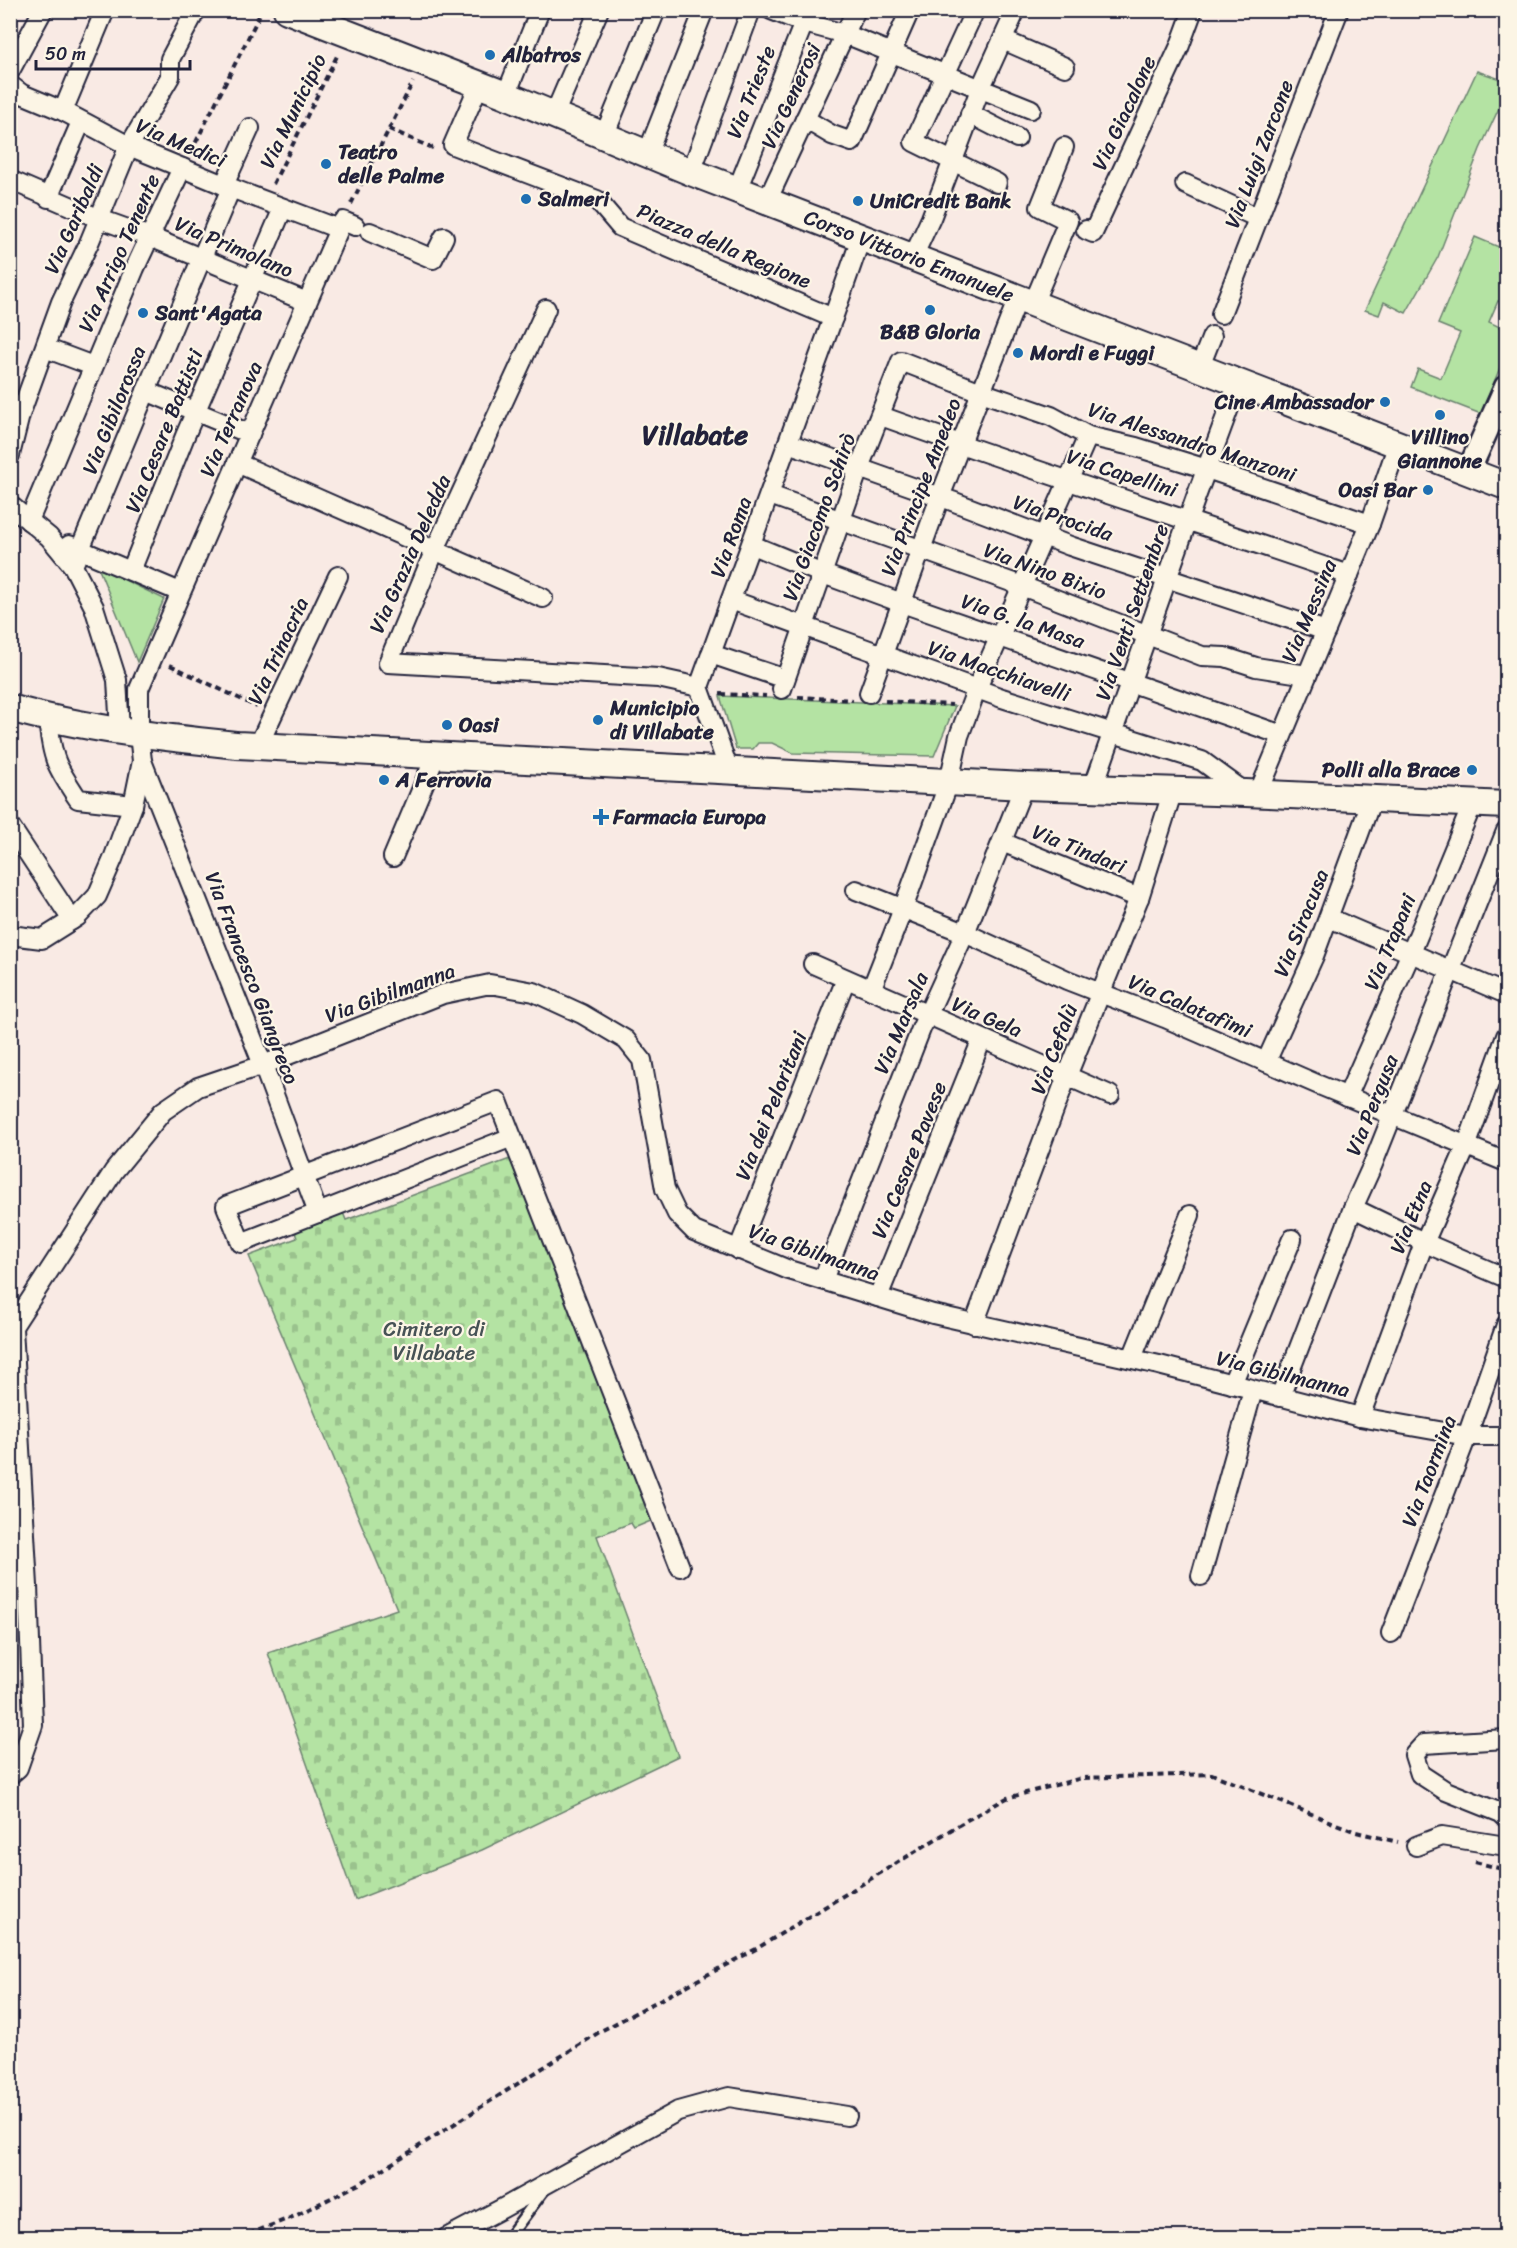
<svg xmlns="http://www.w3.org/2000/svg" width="1517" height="2248" viewBox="0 0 1517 2248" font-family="Sriracha,sans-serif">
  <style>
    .green { fill: #b4e3a3; stroke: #6b826f; stroke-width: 1.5 }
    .cemetery { fill: url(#cemetery-stones); stroke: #6b826f; stroke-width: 1.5 }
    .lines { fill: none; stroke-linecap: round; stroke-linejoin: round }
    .service-casing { stroke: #22223b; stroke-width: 14 }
    .minor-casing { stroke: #22223b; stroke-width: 22 }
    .tertiary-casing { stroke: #22223b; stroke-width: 27 }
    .secondary-casing { stroke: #22223b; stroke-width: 30 }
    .path { stroke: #22223b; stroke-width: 4; stroke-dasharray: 6 4.5; stroke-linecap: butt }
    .service { stroke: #fcf5e5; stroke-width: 9 }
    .minor { stroke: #fcf5e5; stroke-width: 18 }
    .tertiary { stroke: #fcf5e5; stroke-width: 22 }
    .secondary { stroke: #fcf5e5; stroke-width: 26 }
    .poi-dot { fill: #1f6fb2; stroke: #fcf5e5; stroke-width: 2 }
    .labels { text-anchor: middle; stroke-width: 4.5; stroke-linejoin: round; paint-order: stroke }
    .poi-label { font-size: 21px; font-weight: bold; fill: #22223b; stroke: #fcf5e5; text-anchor: start }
    .street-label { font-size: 21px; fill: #22223b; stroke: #fcf5e5 }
    .park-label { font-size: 21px; fill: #465255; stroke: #fcf5e5 }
    .district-label { font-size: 27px; font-weight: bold; fill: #22223b; stroke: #fcf5e5 }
  </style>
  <defs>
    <pattern id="cemetery-stones" width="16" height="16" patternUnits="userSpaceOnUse" patternTransform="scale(1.5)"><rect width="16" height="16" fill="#b4e3a3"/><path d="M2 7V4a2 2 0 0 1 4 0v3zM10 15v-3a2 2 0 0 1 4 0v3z" fill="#9ac28d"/></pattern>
  </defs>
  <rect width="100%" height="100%" fill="#f9eae4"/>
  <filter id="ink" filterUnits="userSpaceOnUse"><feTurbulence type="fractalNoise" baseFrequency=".0167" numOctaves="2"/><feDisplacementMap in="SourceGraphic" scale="12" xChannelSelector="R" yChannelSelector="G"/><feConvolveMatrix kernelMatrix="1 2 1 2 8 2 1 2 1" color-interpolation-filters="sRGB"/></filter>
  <g filter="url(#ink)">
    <g class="green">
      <path d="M1477,71L1506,81V93L1480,149L1438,257L1406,313L1384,302L1379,315L1365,310Z"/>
      <path d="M1475,237L1506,250V304L1498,301L1489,322L1506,330V353L1481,414L1411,387L1418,369L1441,378L1460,333L1438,324Z"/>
      <path d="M98,567L164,599L137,662Z"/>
      <path d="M720,696L955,706L934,756L793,753L772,743H758L753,749H736Z"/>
    </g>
    <path class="cemetery" d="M510,1159L653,1520L634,1528L631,1523L597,1536L678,1756L482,1850L355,1900L268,1653L397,1609L249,1256L297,1238L293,1227L342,1210L346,1220Z"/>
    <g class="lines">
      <defs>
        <path id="service" d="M508,2238L544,2190"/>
        <g id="minor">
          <path d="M771,10L804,23L845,34L1031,109"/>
          <path d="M975,10L914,142L997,183"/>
          <path d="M1003,40L1065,67"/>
          <path d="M10,71L43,10"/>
          <path d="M10,85L22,94L63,111L129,146L231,188L339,229"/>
          <path d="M479,85L453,145L597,200L620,227L833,318L861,238"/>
          <path d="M506,95L540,10"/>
          <path d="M63,111L105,10"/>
          <path d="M970,114L1017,138"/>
          <path d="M554,115L599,10"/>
          <path d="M805,119L832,135L852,142L910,10"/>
          <path d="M604,136L656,10"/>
          <path d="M647,154L704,10"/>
          <path d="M691,172L751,10"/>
          <path d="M10,180L100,219L150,237L307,302"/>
          <path d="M1185,184L1258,218"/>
          <path d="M224,185L250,128"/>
          <path d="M737,190L809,10"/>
          <path d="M48,198L81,122"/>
          <path d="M767,201L856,10"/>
          <path d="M1086,230L1093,233L1179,48L1193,10"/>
          <path d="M370,232L433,259L444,237"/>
          <path d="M913,257L931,218L981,87L1016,10"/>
          <path d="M1033,304L1068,221L1040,207L1064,147"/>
          <path d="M546,309L434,552L388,663L658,678L699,687"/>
          <path d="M1221,314L1339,10"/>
          <path d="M45,348L93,366"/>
          <path d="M1199,369L1212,336"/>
          <path d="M146,391L250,434"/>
          <path d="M881,416C1036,472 1193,521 1349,575"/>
          <path d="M788,443L952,501L1070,546L1326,631"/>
          <path d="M10,455L20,415L61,302L89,243L129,146L170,77V59L196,10"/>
          <path d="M237,463L543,598"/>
          <path d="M770,495L1022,586L1202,656L1225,657L1256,667L1307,675"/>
          <path d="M10,505L49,537L73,566L94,607L117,680L120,731"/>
          <path d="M29,521L135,268L182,168"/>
          <path d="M69,545L180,592"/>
          <path d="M752,545L823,574L902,603L1282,735"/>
          <path d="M73,566L231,188"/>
          <path d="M131,571L185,436L283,208"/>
          <path d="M731,600L1002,698L1202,761L1246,793"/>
          <path d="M711,654L785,679"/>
          <path d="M782,689L859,468L901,361L981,392L1051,416L1088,436L1136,447L1207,469L1370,524"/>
          <path d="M869,693L940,497L1018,298"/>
          <path d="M48,719C52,759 56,766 78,799L133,805"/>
          <path d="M258,746L338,576"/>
          <path d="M142,761L263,1065L318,1213"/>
          <path d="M729,770L699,687L833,318"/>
          <path d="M1093,788L1196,497L1238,384"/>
          <path d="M1258,794L1370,524L1398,444"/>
          <path d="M10,826L72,920"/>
          <path d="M1002,842L1139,898"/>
          <path d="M393,857L436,755"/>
          <path d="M856,890L965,933L1067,980L1165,1018L1319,1085L1506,1162"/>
          <path d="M1329,918L1506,994"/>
          <path d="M10,935L42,939L77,917L97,896L113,859L133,805L142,761L139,734V689L339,229L343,221L355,226"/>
          <path d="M813,964L1110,1095"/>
          <path d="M871,990L903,909L949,782L959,736L977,688L1088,436"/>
          <path d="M1266,1062L1314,956L1372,799"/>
          <path d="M1347,1097L1410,955L1473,803"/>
          <path d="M498,1101L512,1137L241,1243L226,1206Z"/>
          <path d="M512,1137L680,1567"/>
          <path d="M1353,1208L1432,1246L1506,1278"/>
          <path d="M738,1250L846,979"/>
          <path d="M823,1280L921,1029L965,933L1024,786"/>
          <path d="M878,1297L982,1039"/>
          <path d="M10,1321L13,1328L28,1586L33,1725L18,1768L10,1775"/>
          <path d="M974,1324L1067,1076L1139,898L1173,790"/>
          <path d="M10,1331L114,1171L163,1111L198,1087L263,1065L443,994L490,984L534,992L582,1014L626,1040L642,1060L665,1189L677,1214L694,1231L789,1270L933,1314L1159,1365L1360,1417L1467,1436H1506"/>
          <path d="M1132,1358L1190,1215"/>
          <path d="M1232,1384L1292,1239"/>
          <path d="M1280,1397L1353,1208L1373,1164L1506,831"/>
          <path d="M1360,1417L1424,1243L1466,1147L1506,1036"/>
          <path d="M1201,1576L1253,1390"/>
          <path d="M1391,1633L1467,1436L1506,1325"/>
          <path d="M1506,1739L1424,1744L1414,1755L1420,1774L1446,1791L1501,1813L1506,1818"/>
          <path d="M1416,1846L1442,1836L1506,1846"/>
          <path d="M446,2238L503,2208L678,2111L729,2097L847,2116"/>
        </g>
        <path id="tertiary" d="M1468,472L1506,387"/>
        <g id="secondary">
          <path id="s1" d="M287,10L506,95L691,172L1506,486"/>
          <path d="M10,708C84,729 161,737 237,745L1024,786L1246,793L1506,805"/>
        </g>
      </defs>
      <use href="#service" class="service-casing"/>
      <use href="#minor" class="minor-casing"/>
      <use href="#tertiary" class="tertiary-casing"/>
      <use href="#secondary" class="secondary-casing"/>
      <g class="path">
        <path d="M389,129L435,149"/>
        <path d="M191,152L262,10"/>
        <path d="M273,184L338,54"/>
        <path d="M351,204L413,82"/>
        <path d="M170,665L257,707"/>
        <path d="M720,694L766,696"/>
        <path d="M798,697L853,700"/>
        <path d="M885,701L952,705"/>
        <path d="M1475,1862L1506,1870"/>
        <path d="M239,2238L295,2216L361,2183L601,2031L756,1949L967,1820L1007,1798L1082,1778L1212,1774L1356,1832L1398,1842"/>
      </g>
      <use href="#service" class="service"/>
      <use href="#minor" class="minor"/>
      <use href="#tertiary" class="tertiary"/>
      <use href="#secondary" class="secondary"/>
    </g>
  </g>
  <g class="poi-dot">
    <circle cx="490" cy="55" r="6"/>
    <circle cx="326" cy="164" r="6"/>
    <circle cx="526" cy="199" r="6"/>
    <circle cx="858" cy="201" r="6"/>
    <circle cx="930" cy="310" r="6"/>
    <circle cx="143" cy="313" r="6"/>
    <circle cx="1018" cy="353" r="6"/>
    <circle cx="1385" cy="402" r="6"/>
    <circle cx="1440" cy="415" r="6"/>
    <circle cx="1428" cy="490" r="6"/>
    <circle cx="598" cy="720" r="6"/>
    <circle cx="447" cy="725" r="6"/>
    <circle cx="1472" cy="770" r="6"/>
    <circle cx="384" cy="780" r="6"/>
    <path d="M598 808h6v6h6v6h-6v6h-6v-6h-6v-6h6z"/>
  </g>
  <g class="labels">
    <g class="poi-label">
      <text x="502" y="62">Albatros</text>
      <text x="338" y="159">Teatro<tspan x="338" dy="24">delle Palme</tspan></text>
      <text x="538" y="206">Salmeri</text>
      <text x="870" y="208">UniCredit Bank</text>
      <text x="155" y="320">Sant'Agata</text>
      <text x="930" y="339" text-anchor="middle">B&amp;B Gloria</text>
      <text x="1030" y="360">Mordi e Fuggi</text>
      <text x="1373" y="409" text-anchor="end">Cine Ambassador</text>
      <text x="1440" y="444" text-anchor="middle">Villino<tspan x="1440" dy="24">Giannone</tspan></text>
      <text x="1416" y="497" text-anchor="end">Oasi Bar</text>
      <text x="610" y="715">Municipio<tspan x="610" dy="24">di Villabate</tspan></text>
      <text x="459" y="732">Oasi</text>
      <text x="1460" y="777" text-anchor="end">Polli alla Brace</text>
      <text x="396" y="787">A Ferrovia</text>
      <text x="613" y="824">Farmacia Europa</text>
    </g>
    <g class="street-label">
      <text transform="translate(751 92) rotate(-68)" y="7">Via Trieste</text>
      <text transform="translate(791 96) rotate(-65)" y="7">Via Generosi</text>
      <text transform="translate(293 111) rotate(-64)" y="7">Via Municipio</text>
      <text transform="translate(1124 113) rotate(-65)" y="7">Via Giacalone</text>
      <text transform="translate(181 143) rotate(23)" y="7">Via Medici</text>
      <text transform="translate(1259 154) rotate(-69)" y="7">Via Luigi Zarcone</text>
      <text transform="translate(74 219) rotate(-66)" y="7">Via Garibaldi</text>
      <text transform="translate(724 246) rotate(23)" y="7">Piazza della Regione</text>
      <text transform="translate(234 247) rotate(23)" y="7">Via Primolano</text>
      <text transform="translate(119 253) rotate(-66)" y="7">Via Arrigo Tenente</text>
      <text dy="7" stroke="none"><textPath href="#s1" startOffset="669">Corso Vittorio Emanuele</textPath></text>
      <text transform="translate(114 410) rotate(-68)" y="7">Via Gibilorossa</text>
      <text transform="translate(231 419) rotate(-66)" y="7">Via Terranova</text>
      <text transform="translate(164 431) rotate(-68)" y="7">Via Cesare Battisti</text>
      <text transform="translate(1192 442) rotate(18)" y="7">Via Alessandro Manzoni</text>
      <text transform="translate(1122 473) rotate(18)" y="7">Via Capellini</text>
      <text transform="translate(921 487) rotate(-69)" y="7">Via Principe Amedeo</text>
      <text transform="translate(819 517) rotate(-70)" y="7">Via Giacomo Schirò</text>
      <text transform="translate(1063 518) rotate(19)" y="7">Via Procida</text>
      <text transform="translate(731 537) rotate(-70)" y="7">Via Roma</text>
      <text transform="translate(410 554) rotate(-66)" y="7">Via Grazia Deledda</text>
      <text transform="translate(1045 571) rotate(20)" y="7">Via Nino Bixio</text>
      <text transform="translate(1309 611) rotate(-67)" y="7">Via Messina</text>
      <text transform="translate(1132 612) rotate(-71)" y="7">Via Venti Settembre</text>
      <text transform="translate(1023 621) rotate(19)" y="7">Via G. la Masa</text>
      <text transform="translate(278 651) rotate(-65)" y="7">Via Trinacria</text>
      <text transform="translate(999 671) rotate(19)" y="7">Via Macchiavelli</text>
      <text transform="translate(1079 849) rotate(22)" y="7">Via Tindari</text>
      <text transform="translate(1301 923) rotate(-68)" y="7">Via Siracusa</text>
      <text transform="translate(1390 942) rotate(-67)" y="7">Via Trapani</text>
      <text transform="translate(252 978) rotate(69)" y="7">Via Francesco Giangreco</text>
      <text transform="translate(390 993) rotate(-20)" y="7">Via Gibilmanna</text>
      <text transform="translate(1190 1006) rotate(23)" y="7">Via Calatafimi</text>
      <text transform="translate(987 1017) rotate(23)" y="7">Via Gela</text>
      <text transform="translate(901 1023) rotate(-67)" y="7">Via Marsala</text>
      <text transform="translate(1054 1049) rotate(-69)" y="7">Via Cefalù</text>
      <text transform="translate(1372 1105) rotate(-68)" y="7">Via Pergusa</text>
      <text transform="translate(771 1106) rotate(-68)" y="7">Via dei Peloritani</text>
      <text transform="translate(909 1160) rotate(-68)" y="7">Via Cesare Pavese</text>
      <text transform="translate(1411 1217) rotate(-67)" y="7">Via Etna</text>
      <text transform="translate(814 1252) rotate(19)" y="7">Via Gibilmanna</text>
      <text transform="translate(1283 1374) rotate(14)" y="7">Via Gibilmanna</text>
      <text transform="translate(1429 1471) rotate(-69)" y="7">Via Taormina</text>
    </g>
    <g class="park-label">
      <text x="434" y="1336">Cimitero di<tspan x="434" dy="24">Villabate</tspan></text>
    </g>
    <g class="district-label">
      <text x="695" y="444">Villabate</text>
    </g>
  </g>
  <rect width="1517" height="2248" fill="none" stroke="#fcf5e5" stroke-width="36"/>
  <rect x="18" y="18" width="1481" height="2212" fill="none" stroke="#22223b" stroke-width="2" filter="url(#ink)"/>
  <path d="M36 60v9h154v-9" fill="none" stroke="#22223b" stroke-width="3"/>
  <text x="45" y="60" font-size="18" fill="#22223b" stroke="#fcf5e5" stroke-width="4.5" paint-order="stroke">50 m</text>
</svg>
